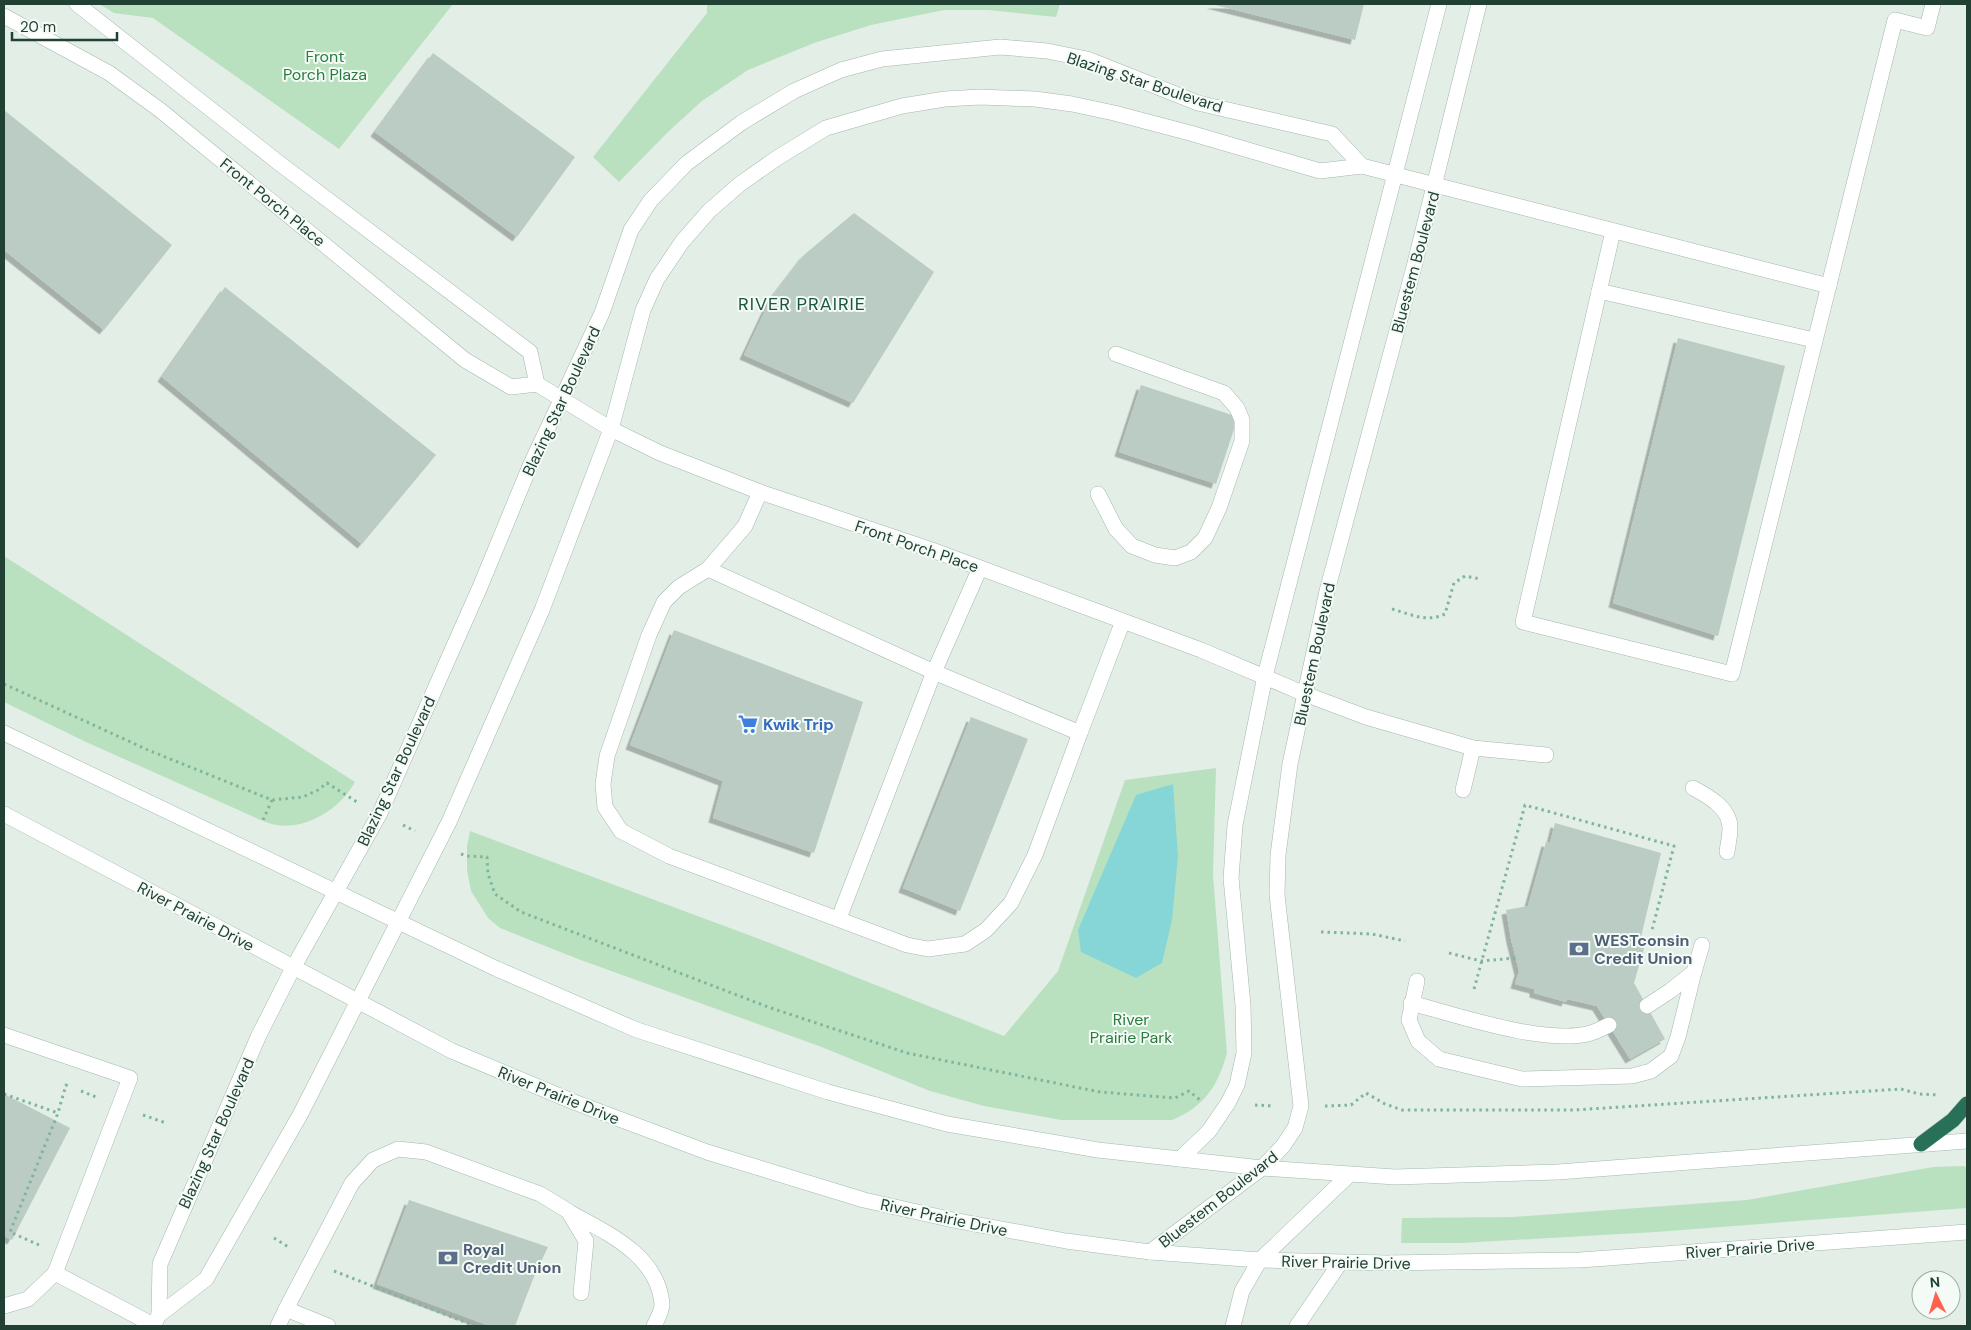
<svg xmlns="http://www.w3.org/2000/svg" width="1971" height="1330" viewBox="0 0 1971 1330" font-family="'DM Sans',sans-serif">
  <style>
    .green { fill: #bae1bf }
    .water { fill: #86d6d8 }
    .building { fill: #baccc3; filter: url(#shadow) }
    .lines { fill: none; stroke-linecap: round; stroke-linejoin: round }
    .service-casing { stroke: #a5b7ae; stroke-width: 16 }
    .minor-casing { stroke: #a5b7ae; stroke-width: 16 }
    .secondary-casing { stroke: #a0bbae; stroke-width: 16 }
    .motorway-casing { stroke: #c1cac6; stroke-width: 16 }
    .path { stroke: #80b59d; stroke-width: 3; stroke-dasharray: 2.5 4; stroke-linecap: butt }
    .service { stroke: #fff; stroke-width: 15 }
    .minor { stroke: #fff; stroke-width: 15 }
    .secondary { stroke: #fff; stroke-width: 15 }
    .motorway { stroke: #297058; stroke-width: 15 }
    .labels { text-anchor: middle; stroke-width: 4; stroke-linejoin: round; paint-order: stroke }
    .park-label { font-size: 16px; fill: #277c3c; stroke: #f4faf6 }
    .street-label { font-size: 16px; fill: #204134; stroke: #f4faf6 }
    .shop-label { font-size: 16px; font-weight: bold; fill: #366cbe; stroke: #f4faf6; text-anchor: start }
    .service-label { font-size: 16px; font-weight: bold; fill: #4e5e75; stroke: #f4faf6; text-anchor: start }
    .neighbourhood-label { font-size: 18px; letter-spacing: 1px; fill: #1a553f; stroke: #f4faf6 }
  </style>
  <defs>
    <filter id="shadow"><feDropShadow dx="-4.5" dy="4.5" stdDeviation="0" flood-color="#0004"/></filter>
  </defs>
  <rect width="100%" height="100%" fill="#e3eee7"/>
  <g class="green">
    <path d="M99,4H453L339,149L153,18L114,13Z"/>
    <path d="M707,4H1060L1056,17L988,10H944L871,25L814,43L748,70L702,101L669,131L619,182L593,157L707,13Z"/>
    <path d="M4,556L355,782C341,808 307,830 277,825C269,824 261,820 254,817L86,742L4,702Z"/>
    <path d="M1216,768L1213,875L1227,1053C1218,1086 1204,1107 1172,1120H1061L984,1106L930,1091L819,1046L578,959L500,928L488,918L471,891L467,870V846L470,831L770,943L1004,1036L1058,971L1125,780Z"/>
    <path d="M1963,1166L1967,1167V1208L1656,1232L1462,1243H1401L1402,1218L1513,1217L1747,1200L1933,1167Z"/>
  </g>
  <path class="water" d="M1173,784L1178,856L1172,920L1162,963L1136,978L1081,952L1078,930L1136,795Z"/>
  <g class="building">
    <path d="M1211,4H1364L1355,40Z"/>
    <path d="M433,53L575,157L517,237L375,132Z"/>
    <path d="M4,110L172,245L104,330L4,250Z"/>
    <path d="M854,213L934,272L853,403L744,355L771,298L804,255Z"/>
    <path d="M225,287L436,455L362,544L162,377Z"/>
    <path d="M1678,338L1785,366L1718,636L1613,603Z"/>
    <path d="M1141,385L1238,417L1216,484L1119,452Z"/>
    <path d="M674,630L863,702L814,853L713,818L723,781L630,745Z"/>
    <path d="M971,717L1028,739L960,911L903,888Z"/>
    <path d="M1555,823L1661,853L1641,937L1647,938L1634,983L1665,1039L1630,1059L1597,1006L1567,999L1566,1002L1534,993V989L1515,984L1519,971L1511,939L1506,910L1528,906L1546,842L1550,843Z"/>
    <path d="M4,1094L70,1128L12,1240L4,1236Z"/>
    <path d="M409,1200L548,1247L533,1279L515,1326H490L377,1284Z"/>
  </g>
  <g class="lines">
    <defs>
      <g id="service">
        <path d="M1435,185L1829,286"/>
        <path d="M1613,231L1523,622L1732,674L1895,20L1927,28L1933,4"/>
        <path d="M1599,291L1814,340"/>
        <path d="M760,492L745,526L708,569L934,672L1080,733L1123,621"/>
        <path d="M1098,494L1116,529L1132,546L1155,555L1175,558L1191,552L1205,538L1219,508L1242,441V420L1237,408L1224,393L1116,354"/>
        <path d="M708,569L679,587L664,602L649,635L607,756L603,784L605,807L621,831L669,856L907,945L928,949L965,944L986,930L1011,903L1035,855L1080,733"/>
        <path d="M1305,694L1366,717L1473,748L1546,755"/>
        <path d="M1693,788C1708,796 1730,808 1730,828C1730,836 1728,844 1727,852"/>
        <path d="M1463,790L1473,748"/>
        <path d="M839,918L934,672L980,568"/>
        <path d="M1417,981L1409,1020L1418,1041L1439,1059L1522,1079L1632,1076L1651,1071L1671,1056L1678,1037L1694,972L1702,945"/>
        <path d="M1411,1003C1457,1015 1547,1046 1591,1033C1597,1031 1603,1028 1609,1025"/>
        <path d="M1647,1006L1670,991L1694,972"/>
        <path d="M4,1035L130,1078L55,1273L155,1326"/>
        <path d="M569,1212C607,1233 658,1255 662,1304C662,1311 657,1320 654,1326"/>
        <path d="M4,1306L28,1299L55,1273"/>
        <path d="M286,1309L352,1183L373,1160L398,1149L426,1152L540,1194L568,1211L586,1241L581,1293"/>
        <path d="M278,1326L286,1309L328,1326"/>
      </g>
      <g id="minor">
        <path d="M77,4L279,163L530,352L537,384"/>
        <path d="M4,16L109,73L160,110L465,360L511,387L537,384L611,429L660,453L760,492L932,550L1201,650L1305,694"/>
        <path d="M1180,1159L1209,1131L1228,1103L1237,1085L1244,1053L1243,1005L1231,878L1235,825L1265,676L1439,4"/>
        <path d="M1150,1252L1262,1168L1283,1146L1295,1128L1301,1106L1277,895L1278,855L1290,764L1327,591L1414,267L1479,4"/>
        <path d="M159,1315L160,1264L259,1035L293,968L380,813L480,587L530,466L602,313L631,230L651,200L687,163L741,123L794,91L841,70L882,59L1000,47L1047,51L1087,59L1198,103L1332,134L1362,166"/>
        <path d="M153,1326L159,1315L206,1279L300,1115L449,822L542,610L611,429L643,310L657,279L682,242L709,211L740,184L777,158L826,128L902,106L945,99L980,97L1035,99L1072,104L1114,113L1190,133L1320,171L1362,166L1435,185"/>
        <path d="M1233,1326L1242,1291L1260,1260L1349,1175"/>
        <path d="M1297,1326L1340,1263"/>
      </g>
      <g id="secondary">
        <path d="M4,733L497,969L637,1030L828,1092L947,1124L1098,1150L1262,1168L1395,1177L1558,1172L1967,1141"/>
        <path d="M4,814L452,1051L574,1102L707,1152L864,1200L953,1220L1066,1241L1150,1252L1260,1260L1386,1263L1580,1260L1967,1232"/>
      </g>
      <path id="motorway" d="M1921,1144L1953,1120L1967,1104"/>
    </defs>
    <use href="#service" class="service-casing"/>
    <use href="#minor" class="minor-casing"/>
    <use href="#secondary" class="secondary-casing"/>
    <use href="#motorway" class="motorway-casing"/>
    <g class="path">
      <path d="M1392,609C1410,614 1427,623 1445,614L1454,583L1465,576L1481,579"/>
      <path d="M4,684L148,750L272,800L303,797L318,790L327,783L357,802"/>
      <path d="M263,820L272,800"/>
      <path d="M403,825L415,831"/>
      <path d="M461,854L467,856L487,857L488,874L495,894L521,912L768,1007L907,1053L1100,1092L1175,1098L1189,1091L1200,1100"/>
      <path d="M1321,932L1372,934L1405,941"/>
      <path d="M1449,953L1481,961L1516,958"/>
      <path d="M1474,989L1525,805L1674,846L1652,930"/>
      <path d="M81,1091L96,1097"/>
      <path d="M4,1094L58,1113"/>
      <path d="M1255,1105L1274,1106"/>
      <path d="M1325,1106L1351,1105L1366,1093L1385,1104L1402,1110H1574L1901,1089L1919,1094L1939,1095"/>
      <path d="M143,1115L166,1123"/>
      <path d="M274,1238L290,1248"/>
      <path d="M39,1245L10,1232L58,1113L66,1085L68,1086"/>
      <path d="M334,1271L475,1326"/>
    </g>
    <use href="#service" class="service"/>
    <use href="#minor" class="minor"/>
    <use href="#secondary" class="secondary"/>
    <use href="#motorway" class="motorway"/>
  </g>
  <defs>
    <symbol id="supermarket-bare" viewBox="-9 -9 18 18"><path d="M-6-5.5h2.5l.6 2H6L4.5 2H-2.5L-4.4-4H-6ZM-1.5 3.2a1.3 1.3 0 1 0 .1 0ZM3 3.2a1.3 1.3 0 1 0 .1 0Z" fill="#3f7fe0" stroke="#f4faf6" stroke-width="2.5" paint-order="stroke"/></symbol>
    <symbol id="bank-bare" viewBox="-9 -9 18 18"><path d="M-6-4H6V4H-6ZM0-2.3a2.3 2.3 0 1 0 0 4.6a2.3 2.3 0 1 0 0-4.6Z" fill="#5c6f8a" stroke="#f4faf6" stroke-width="2.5" paint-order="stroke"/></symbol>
  </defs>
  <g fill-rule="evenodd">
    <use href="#supermarket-bare" x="734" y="710" width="28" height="28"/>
    <use href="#bank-bare" x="1565" y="935" width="28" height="28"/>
    <use href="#bank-bare" x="434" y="1244" width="28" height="28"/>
  </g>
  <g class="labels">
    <g class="park-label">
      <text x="325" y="62">Front<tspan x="325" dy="18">Porch Plaza</tspan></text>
      <text x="1131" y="1025">River<tspan x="1131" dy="18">Prairie Park</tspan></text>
    </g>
    <g class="street-label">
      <text transform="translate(1145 82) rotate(18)" y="6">Blazing Star Boulevard</text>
      <text transform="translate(273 202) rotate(39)" y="6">Front Porch Place</text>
      <text transform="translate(1415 262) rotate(-75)" y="6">Bluestem Boulevard</text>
      <text transform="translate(561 401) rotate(-65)" y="6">Blazing Star Boulevard</text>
      <text transform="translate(917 546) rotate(19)" y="6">Front Porch Place</text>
      <text transform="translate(1314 654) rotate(-78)" y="6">Bluestem Boulevard</text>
      <text transform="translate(396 771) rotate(-65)" y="6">Blazing Star Boulevard</text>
      <text transform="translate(196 916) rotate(28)" y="6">River Prairie Drive</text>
      <text transform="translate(559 1095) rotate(22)" y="6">River Prairie Drive</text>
      <text transform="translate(216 1133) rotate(-66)" y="6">Blazing Star Boulevard</text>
      <text transform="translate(1218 1199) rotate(-38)" y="6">Bluestem Boulevard</text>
      <text transform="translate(944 1217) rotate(12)" y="6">River Prairie Drive</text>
      <text transform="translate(1750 1248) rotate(-4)" y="6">River Prairie Drive</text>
      <text transform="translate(1346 1262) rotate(1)" y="6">River Prairie Drive</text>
    </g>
    <g class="shop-label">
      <text x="763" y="730">Kwik Trip</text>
    </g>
    <g class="service-label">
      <text x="1594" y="946">WESTconsin<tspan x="1594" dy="18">Credit Union</tspan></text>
      <text x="463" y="1255">Royal<tspan x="463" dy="18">Credit Union</tspan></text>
    </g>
    <g class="neighbourhood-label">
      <text x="802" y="310">RIVER PRAIRIE</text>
    </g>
  </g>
  <rect width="1971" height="1330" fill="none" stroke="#204134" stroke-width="10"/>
  <g transform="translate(1936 1295) rotate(355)"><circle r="24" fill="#f4faf6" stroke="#9fb0a8"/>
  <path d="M0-4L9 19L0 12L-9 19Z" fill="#ff6350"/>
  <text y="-8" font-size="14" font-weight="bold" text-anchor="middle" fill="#204134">N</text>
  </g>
  <path d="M12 32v8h105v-8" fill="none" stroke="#204134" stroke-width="2.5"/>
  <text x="20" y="32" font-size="15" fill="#204134" stroke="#f4faf6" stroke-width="4" paint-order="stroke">20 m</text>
</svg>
